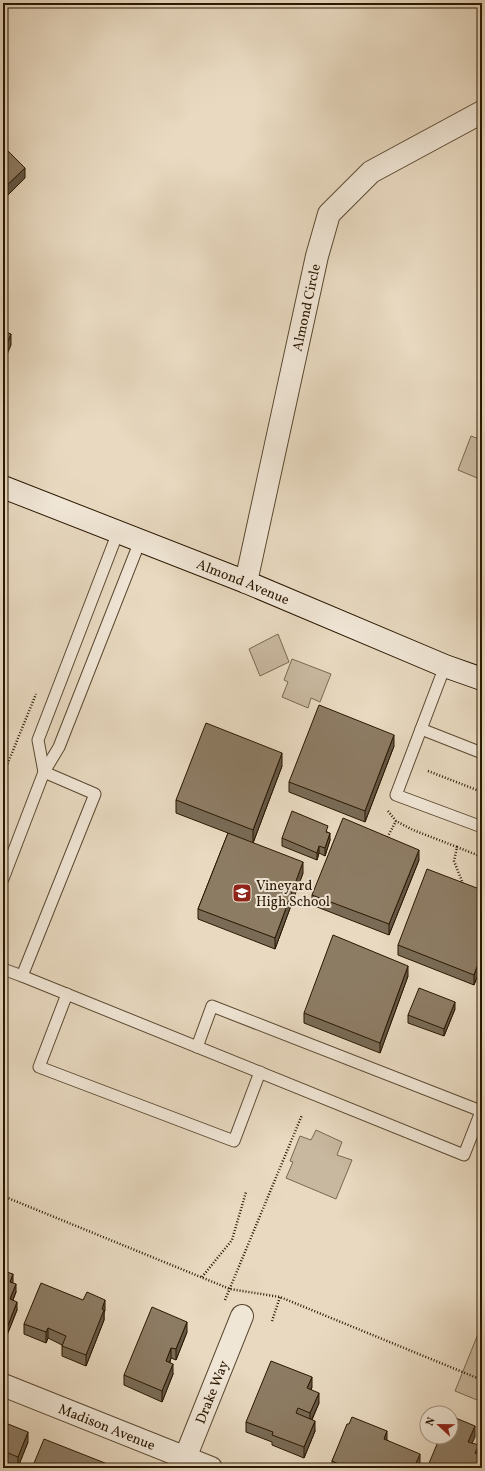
<svg xmlns="http://www.w3.org/2000/svg" width="485" height="1471" viewBox="0 0 485 1471" font-family="Vollkorn,serif">
  <style>
    .green { fill: #c8b89f; stroke: #796850 }
    .lines { fill: none; stroke-linecap: round; stroke-linejoin: round }
    .lane-casing { stroke: #5a4830; stroke-width: 13 }
    .street-casing { stroke: #5a4830; stroke-width: 24 }
    .secondary-casing { stroke: #2a1700; stroke-width: 24 }
    .path { stroke: #2a1700; stroke-width: 2.5; stroke-dasharray: 1 2; stroke-linecap: butt }
    .lane { stroke: #f0e6d6; stroke-width: 11 }
    .street { stroke: #f0e6d6; stroke-width: 22 }
    .secondary { stroke: #f0e6d6; stroke-width: 22 }
    .wall { fill: #796b56; stroke: #2a1700 }
    .shaded-wall { fill: #635746; stroke: #2a1700 }
    .building { fill: #8d7c64; stroke: #2a1700 }
    .labels { text-anchor: middle; stroke-width: 4; stroke-linejoin: round; paint-order: stroke }
    .street-label { font-size: 14px; fill: #2a1700; stroke: #f0e6d6 }
    .poi-label { font-size: 14px; fill: #2a1700; stroke: #f0e6d6; text-anchor: start }
  </style>
  <rect width="100%" height="100%" fill="#e8d9c0"/>
  <filter id="stains"><feTurbulence type="fractalNoise" baseFrequency=".005" numOctaves="4"/><feColorMatrix values="0 0 0 0 .2 0 0 0 0 .09 0 0 0 0 .02 0 0 0 .5 -.17"/></filter>
  <radialGradient id="worn" r=".72"><stop offset=".6" stop-color="#630" stop-opacity="0"/><stop offset="1" stop-color="#630" stop-opacity=".3"/></radialGradient>
  <g class="green">
    <path d="M471,436L482,440V480L458,470Z"/>
    <path d="M278,634L289,662L260,676L249,649Z"/>
    <path d="M292,659L331,674L320,702L311,698L308,708L282,697L288,682L284,680Z"/>
    <path d="M316,1130L342,1142L337,1155L352,1160L336,1199L286,1178L293,1162L290,1161L300,1136L311,1140Z"/>
    <path d="M482,1324V1402L455,1391Z"/>
  </g>
  <g class="lines">
    <defs>
      <g id="lane">
        <path d="M445,666L396,795L482,827"/>
        <path d="M421,729L482,753"/>
        <path d="M44,772L38,740L118,532"/>
        <path d="M3,879L44,772L59,747L140,541"/>
        <path d="M3,969L22,976L95,794L44,772"/>
        <path d="M22,976L464,1155L482,1109"/>
        <path d="M67,994L39,1067L234,1141L260,1072"/>
        <path d="M197,1047L212,1006L481,1111"/>
      </g>
      <g id="street">
        <path id="s1" d="M246,582L317,256L329,214L371,172L482,112"/>
        <path id="s2" d="M3,1385L211,1468"/>
        <path id="s3" d="M181,1468L242,1316"/>
      </g>
      <g id="secondary">
        <path id="s4" d="M3,487L246,582L445,666L482,679"/>
      </g>
    </defs>
    <use href="#lane" class="lane-casing"/>
    <use href="#street" class="street-casing"/>
    <use href="#secondary" class="secondary-casing"/>
    <g class="path">
      <path d="M428,771L482,792"/>
      <path d="M3,775L36,694"/>
      <path d="M388,811L396,821L413,830L457,847"/>
      <path d="M386,840L396,821"/>
      <path d="M463,884L454,861L457,847L482,857"/>
      <path d="M3,1196L230,1289L280,1297L482,1380"/>
      <path d="M202,1277L232,1240L246,1192"/>
      <path d="M225,1300L302,1115"/>
      <path d="M272,1321L280,1297"/>
    </g>
    <use href="#lane" class="lane"/>
    <use href="#street" class="street"/>
    <use href="#secondary" class="secondary"/>
  </g>
  <g class="wall">
    <path d="M394,746L365,822L289,792V782Z"/>
    <path d="M282,766L253,843L303,873L275,949L198,919V909L228,833L176,813V800Z"/>
    <path d="M328,832L330,840L325,856L319,853L317,860L282,846V838Z"/>
    <path d="M419,860L389,935L312,905V895Z"/>
    <path d="M482,890V964L474,985L398,955V945Z"/>
    <path d="M408,976L380,1053L304,1023V1013Z"/>
    <path d="M455,1009L444,1036L408,1023V1015Z"/>
    <path d="M3,1271L13,1282L12,1283L16,1292L13,1300L17,1310L7,1335L3,1334Z"/>
    <path d="M105,1310L104,1313V1320L86,1366L62,1356V1345L48,1338L46,1343L24,1334V1324Z"/>
    <path d="M187,1332L176,1360L171,1358L170,1362L173,1374L162,1402L124,1385V1375Z"/>
    <path d="M312,1387L311,1390L319,1403L312,1420L315,1431L304,1458L272,1445V1442L246,1432V1422Z"/>
    <path d="M3,1422L28,1442L18,1467L3,1461Z"/>
    <path d="M349,1424L387,1440L420,1464L418,1468H332V1461Z"/>
  </g>
  <g class="shaded-wall">
    <path d="M25,168V178L3,200V189Z"/>
    <path d="M11,334V345L3,364V353Z"/>
    <path d="M394,735V746L365,822V811Z"/>
    <path d="M282,753V766L253,843V830Z"/>
    <path d="M330,833V840L325,856V848Z"/>
    <path d="M319,846V853L317,860V853Z"/>
    <path d="M419,850V860L389,935V924Z"/>
    <path d="M303,862V873L275,949V938Z"/>
    <path d="M482,953V964L474,985V975Z"/>
    <path d="M408,966V976L380,1053V1043Z"/>
    <path d="M455,1002V1009L444,1036V1029Z"/>
    <path d="M13,1274V1282L10,1290V1282Z"/>
    <path d="M16,1284V1292L10,1307V1299Z"/>
    <path d="M105,1300V1310L104,1313V1320L86,1366V1355Z"/>
    <path d="M17,1302V1310L7,1335V1328Z"/>
    <path d="M187,1322V1332L176,1360V1349Z"/>
    <path d="M48,1328V1338L46,1343V1332Z"/>
    <path d="M171,1348V1358L166,1371V1361Z"/>
    <path d="M173,1364V1374L162,1402V1391Z"/>
    <path d="M312,1377V1387L307,1399V1388Z"/>
    <path d="M319,1393V1403L310,1423V1413Z"/>
    <path d="M315,1421V1431L304,1458V1447Z"/>
    <path d="M475,1426V1437L468,1452V1442Z"/>
    <path d="M387,1431V1441L384,1439Z"/>
    <path d="M28,1432V1442L18,1467V1457Z"/>
    <path d="M479,1445V1455L475,1453Z"/>
    <path d="M420,1454V1464L418,1468H414Z"/>
  </g>
  <g class="building">
    <path d="M3,146L25,168L3,189Z"/>
    <path d="M3,331L11,334L3,353Z"/>
    <path d="M319,705L394,735L365,811L289,782Z"/>
    <path d="M206,723L282,753L253,830L176,800Z"/>
    <path d="M292,811L328,826L326,832L330,833L325,848L319,846L317,853L282,838Z"/>
    <path d="M343,818L419,850L389,924L312,895Z"/>
    <path d="M228,833L303,862L275,938L198,909Z"/>
    <path d="M427,869L482,890V953L474,975L398,945Z"/>
    <path d="M333,935L408,966L380,1043L304,1013Z"/>
    <path d="M419,988L455,1002L444,1029L408,1015Z"/>
    <path d="M3,1271L13,1274L10,1282L16,1284L10,1299L17,1302L7,1328L3,1326Z"/>
    <path d="M41,1283L83,1300L87,1292L105,1300L102,1309L104,1310L86,1355L62,1346L66,1336L48,1328L46,1332L24,1324Z"/>
    <path d="M152,1307L187,1322L176,1349L171,1348L166,1361L173,1364L162,1391L124,1375Z"/>
    <path d="M271,1361L312,1377L307,1388L319,1393L310,1413L298,1408L296,1413L315,1421L304,1447L272,1435L273,1432L246,1422Z"/>
    <path d="M451,1416L475,1426L468,1442L479,1445L475,1453L482,1456V1468H427L440,1437H451Z"/>
    <path d="M352,1417L387,1431L384,1439L420,1454L414,1468H348L332,1461L347,1424H349Z"/>
    <path d="M3,1422L28,1432L18,1457L3,1451Z"/>
    <path d="M44,1439L115,1467L114,1468H32Z"/>
  </g>
  <defs>
    <symbol id="school-square" viewBox="-11 -11 22 22"><rect x="-9" y="-9" width="18" height="18" rx="4" fill="#8f2418" stroke="#f0e6d6"/><path d="M0-5L7-2L0 1L-7-2ZM-4 1L0 2.5L4 1V4Q0 6-4 4Z" fill="#fff"/></symbol>
  </defs>
  <g fill-rule="evenodd">
    <use href="#school-square" x="231" y="882" width="22" height="22"/>
  </g>
  <g class="labels">
    <g class="street-label">
      <text dy="5" stroke="none"><textPath href="#s1" startOffset="281">Almond Circle</textPath></text>
      <text dy="5" stroke="none"><textPath href="#s4" startOffset="258">Almond Avenue</textPath></text>
      <text dy="5" stroke="none"><textPath href="#s3" startOffset="82">Drake Way</textPath></text>
      <text dy="5" stroke="none"><textPath href="#s2" startOffset="112">Madison Avenue</textPath></text>
    </g>
    <g class="poi-label">
      <text x="256" y="890">Vineyard<tspan x="256" dy="16">High School</tspan></text>
    </g>
  </g>
  <rect width="485" height="1471" fill="none" stroke="#e8d9c0" stroke-width="16"/>
  <rect x="4" y="4" width="477" height="1463" fill="none" stroke="#2a1700" stroke-width="2"/>
  <rect x="8" y="8" width="469" height="1455" fill="none" stroke="#2a1700"/>
  <g transform="translate(439 1425) rotate(292)"><circle r="19" fill="#f0e6d6" stroke="#a19380"/>
  <path d="M0-3L7 15L0 10L-7 15Z" fill="#8f2418"/>
  <text y="-6" font-size="11" font-weight="bold" text-anchor="middle" fill="#2a1700">N</text>
  </g>
  <rect width="100%" height="100%" filter="url(#stains)"/>
  <rect width="100%" height="100%" fill="url(#worn)"/>
</svg>
